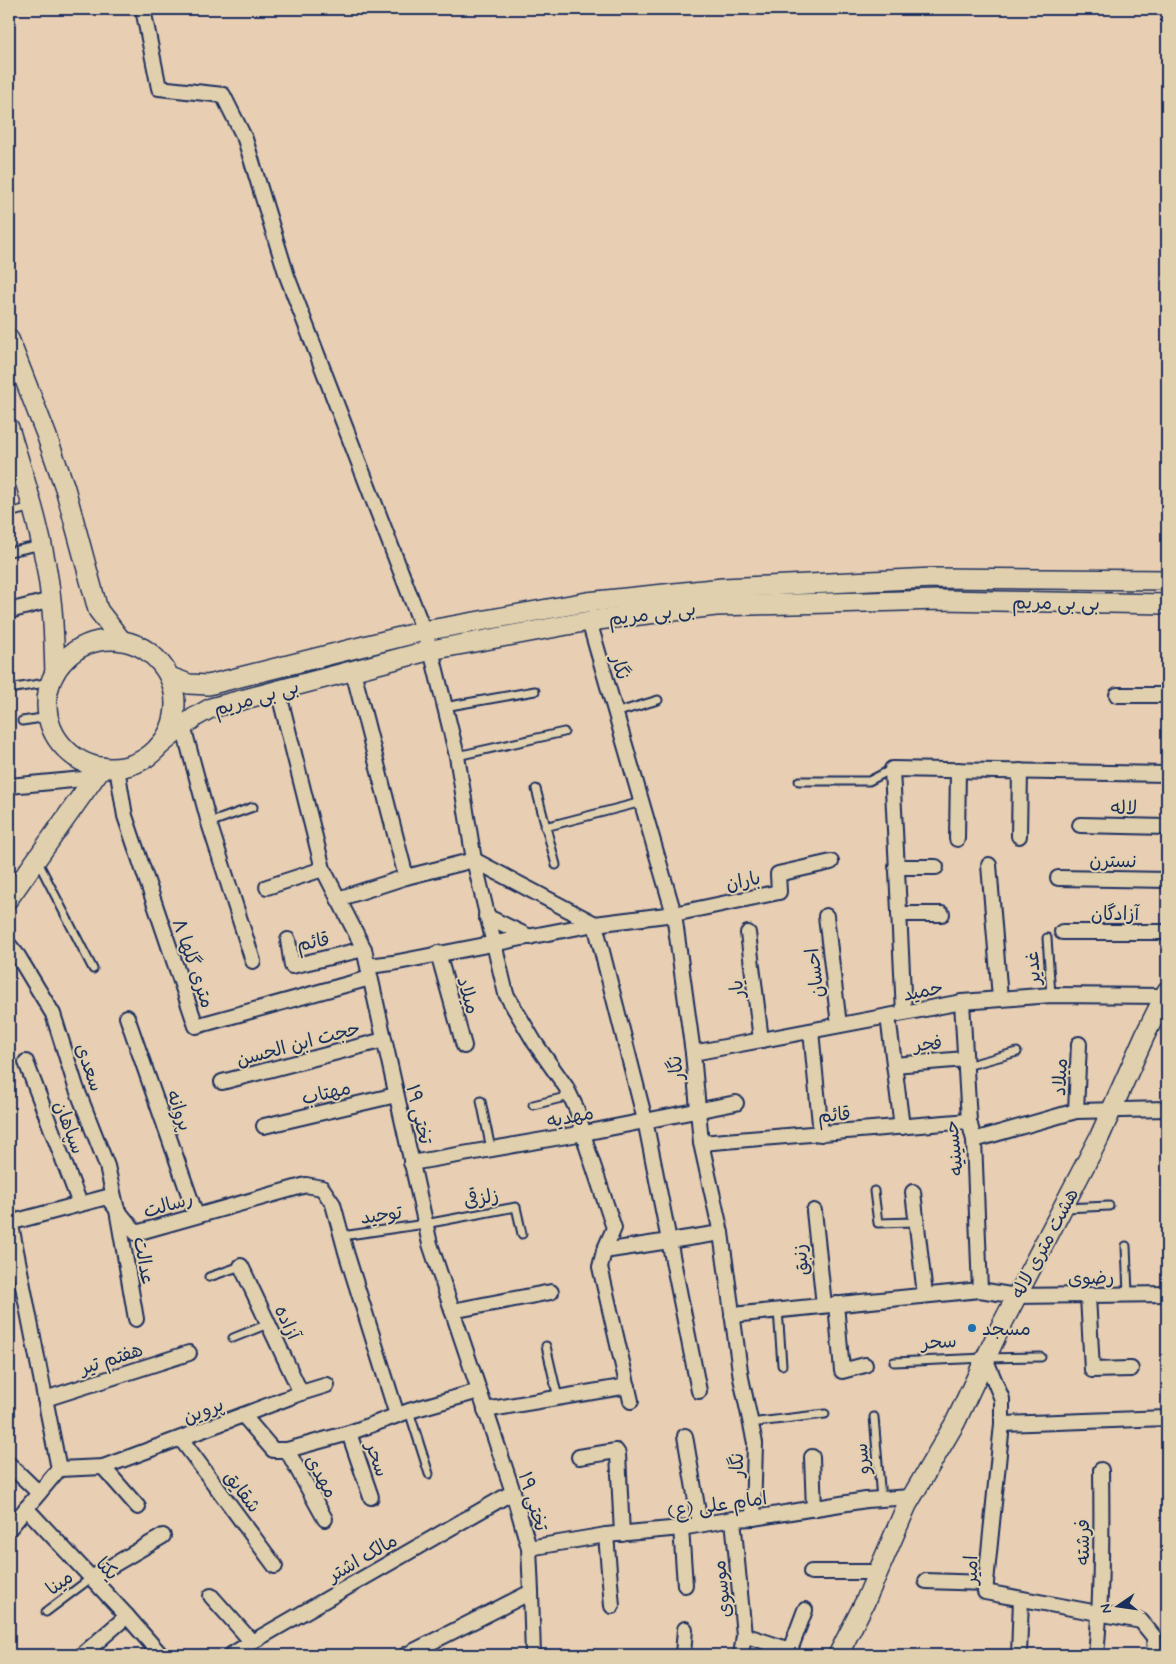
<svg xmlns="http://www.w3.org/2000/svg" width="1176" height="1664" viewBox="0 0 1176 1664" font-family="Mynerve,'Playpen Sans Arabic',sans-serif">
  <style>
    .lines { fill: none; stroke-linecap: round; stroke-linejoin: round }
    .lane-casing { stroke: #1b2f5e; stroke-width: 11 }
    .street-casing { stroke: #1b2f5e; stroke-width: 18 }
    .secondary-casing { stroke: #1b2f5e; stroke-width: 22 }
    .lane { stroke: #e1d0ad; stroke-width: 7 }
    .street { stroke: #e1d0ad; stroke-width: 14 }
    .secondary { stroke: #e1d0ad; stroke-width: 19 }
    .poi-dot { fill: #1f6fb2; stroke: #e1d0ad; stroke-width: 2 }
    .labels { text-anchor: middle; stroke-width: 4; stroke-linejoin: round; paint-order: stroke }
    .street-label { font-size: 19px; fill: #1b2f5e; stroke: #e1d0ad }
    .poi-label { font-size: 19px; fill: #1b2f5e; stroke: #e1d0ad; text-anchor: start }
  </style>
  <rect width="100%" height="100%" fill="#e8ceb2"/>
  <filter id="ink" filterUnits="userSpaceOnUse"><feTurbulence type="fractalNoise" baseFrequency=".02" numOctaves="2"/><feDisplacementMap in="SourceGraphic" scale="10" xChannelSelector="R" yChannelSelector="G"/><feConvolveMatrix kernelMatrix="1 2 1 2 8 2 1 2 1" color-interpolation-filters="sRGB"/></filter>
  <g filter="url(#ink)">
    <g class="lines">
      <defs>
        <g id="lane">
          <path d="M9,513L32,507"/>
          <path d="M9,552L42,545"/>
          <path d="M9,689L51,682"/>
          <path d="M444,707L535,691"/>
          <path d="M615,713L658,700"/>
          <path d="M22,721L49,717"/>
          <path d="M457,756L564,732"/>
          <path d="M799,781H869L892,769"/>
          <path d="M536,789L556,865"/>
          <path d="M209,823L253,807"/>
          <path d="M545,827L642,802"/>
          <path d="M37,860L93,969"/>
          <path d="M1047,938L1051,995"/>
          <path d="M966,1066L1017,1052"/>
          <path d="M481,1101L491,1149"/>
          <path d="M533,1105L570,1096"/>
          <path d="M874,1191L878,1223L916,1222"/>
          <path d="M1065,1208L1109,1206"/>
          <path d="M342,1236L425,1224L516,1207L522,1234"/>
          <path d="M1126,1246L1128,1294"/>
          <path d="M209,1277L241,1266"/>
          <path d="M778,1310L782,1365"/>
          <path d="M233,1338L268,1324"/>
          <path d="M546,1346L558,1398"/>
          <path d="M894,1362L985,1358L1041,1357"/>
          <path d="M409,1411L429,1474"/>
          <path d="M874,1417L881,1499"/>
          <path d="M750,1423L825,1414"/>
          <path d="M46,1612L91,1578"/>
        </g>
        <g id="street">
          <path d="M143,9L159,88L223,95L245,139L287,276L431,650L457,756L474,860L506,994L535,1043L566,1087L577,1110L587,1147L614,1228L604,1251L600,1267L631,1401"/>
          <path d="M9,611L51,600"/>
          <path d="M589,621L674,914L693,1053L701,1143L721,1233L741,1378L755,1443L753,1518"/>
          <path d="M353,671L406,877"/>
          <path d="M278,690L323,869L364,949L430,1244L513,1492L529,1548L531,1592L406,1655"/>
          <path d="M1117,695H1167"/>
          <path d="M183,726L209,823L253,961"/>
          <path d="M117,768L125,816L196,1026L370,978"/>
          <path d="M9,786L94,778"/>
          <path d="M1080,825L1167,827"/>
          <path d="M1019,836L1020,771"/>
          <path d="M957,839L958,770"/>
          <path d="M989,865L1000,998"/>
          <path d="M896,867H936"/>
          <path d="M1058,878L1167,880"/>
          <path d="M267,887L323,869"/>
          <path d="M338,899L406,877L474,860L595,924L645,1120L699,1391"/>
          <path d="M899,914H942"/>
          <path d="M486,916L530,937"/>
          <path d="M826,916L839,1025"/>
          <path d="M1062,932H1167"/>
          <path d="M748,933L761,1040"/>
          <path d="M288,940L292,966L364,949"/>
          <path d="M9,945L18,956L53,1014L76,1087L107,1166L117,1210L136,1319"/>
          <path d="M438,953L464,1046"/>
          <path d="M368,966L393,963L595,924L674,914L779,892L778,874L831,862"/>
          <path d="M962,1002L969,1121L974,1140L980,1290"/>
          <path d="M904,1013L892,769L1167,774"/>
          <path d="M888,1016L902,1127"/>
          <path d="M127,1017L196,1215"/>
          <path d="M811,1031L821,1134"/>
          <path d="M693,1053L962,1002L1051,995L1165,996"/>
          <path d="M26,1062L80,1204"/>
          <path d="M894,1065L965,1059"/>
          <path d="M222,1082L384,1040"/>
          <path d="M1076,1111L1079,1044"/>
          <path d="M264,1126L396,1095"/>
          <path d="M974,1140L1076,1111L1167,1109"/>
          <path d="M701,1143L969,1121"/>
          <path d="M411,1163L584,1133L736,1103"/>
          <path d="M913,1192L925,1295"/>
          <path d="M814,1211L824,1305"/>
          <path d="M9,1215L59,1469"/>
          <path d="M9,1223L107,1197L136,1233L306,1185L322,1188L333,1204L346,1252L397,1415"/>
          <path d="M604,1251L721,1233"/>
          <path d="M241,1266L301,1393"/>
          <path d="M1088,1296L1092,1370L1131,1369"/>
          <path d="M836,1304L842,1371L865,1365"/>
          <path d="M452,1311L551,1292"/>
          <path d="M732,1315L980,1290L1016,1296L1167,1294"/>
          <path d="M985,1358L1002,1399V1424L985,1592L1141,1621L1154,1637L1155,1655"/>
          <path d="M45,1399L189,1353"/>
          <path d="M485,1410L628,1386"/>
          <path d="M243,1415L301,1393L327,1385"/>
          <path d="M1002,1424L1167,1418"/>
          <path d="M349,1433L371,1497"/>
          <path d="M685,1436L700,1524"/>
          <path d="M181,1439L275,1566"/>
          <path d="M287,1450L325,1519"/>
          <path d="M579,1457L616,1451L618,1454L622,1534"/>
          <path d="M812,1457L814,1509"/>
          <path d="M9,1464L39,1493"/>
          <path d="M103,1467L138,1507"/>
          <path d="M26,1508L127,1616L161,1655"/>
          <path d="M733,1519L744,1635L741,1655"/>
          <path d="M681,1528L685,1585"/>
          <path d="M9,1529L59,1469L103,1467L243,1415L273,1450H287L349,1433L409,1411L479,1391"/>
          <path d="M606,1535L612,1606"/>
          <path d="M529,1548L606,1535L681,1528L733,1519L753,1518L866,1500L911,1497"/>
          <path d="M811,1572H878"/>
          <path d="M91,1578L163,1536"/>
          <path d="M926,1581L986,1583"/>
          <path d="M531,1592L533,1655"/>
          <path d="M211,1596L252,1642"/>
          <path d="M744,1635L790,1650L805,1610"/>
          <path d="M82,1655L127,1616"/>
          <path d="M231,1655L252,1642L513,1492"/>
          <path d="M683,1655L685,1629"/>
          <path d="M1019,1655L1021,1599"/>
          <path d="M1096,1655C1102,1594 1102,1532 1101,1470"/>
        </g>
        <g id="secondary">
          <path d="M9,339L46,434L65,488L98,610L121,640"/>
          <path d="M9,428C26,484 45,541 51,600C54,624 54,648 55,673"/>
          <circle cx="111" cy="704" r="64"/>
          <path d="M170,677L189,684L208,685L424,631L587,602L723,588L933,578L1167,580"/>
          <path d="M159,746L195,717L211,708L431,650L589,621L716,606L940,600L1167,604"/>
          <path d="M9,898L102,767"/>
          <path d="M838,1655L865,1602L907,1505L955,1423L999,1330L1099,1138L1145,1035L1167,991"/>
        </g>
      </defs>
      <use href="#lane" class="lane-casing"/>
      <use href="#street" class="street-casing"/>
      <use href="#secondary" class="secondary-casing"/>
      <use href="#lane" class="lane"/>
      <use href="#street" class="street"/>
      <use href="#secondary" class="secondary"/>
    </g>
  </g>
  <circle class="poi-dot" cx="972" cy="1328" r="5"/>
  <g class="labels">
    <g class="street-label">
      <text transform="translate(1056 602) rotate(1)" y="7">بی بی مریم</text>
      <text transform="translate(652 613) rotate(-7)" y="7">بی بی مریم</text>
      <text transform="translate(621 667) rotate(74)" y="7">نگار</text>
      <text transform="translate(256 697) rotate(-16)" y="7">بی بی مریم</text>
      <text transform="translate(1124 807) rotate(1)" y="7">لاله</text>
      <text transform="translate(1113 860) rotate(1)" y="7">نسترن</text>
      <text transform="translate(743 880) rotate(-11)" y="7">باران</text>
      <text x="1115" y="920">آزادگان</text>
      <text transform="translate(313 941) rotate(-11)" y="7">قائم</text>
      <text transform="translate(194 963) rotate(71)" y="7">۸ متری گلها</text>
      <text transform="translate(1032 968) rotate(-94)" y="7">غدیر</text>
      <text transform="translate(814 973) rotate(-97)" y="7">احسان</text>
      <text transform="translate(736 989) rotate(-97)" y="7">یار</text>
      <text transform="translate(923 990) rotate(-11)" y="7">حمید</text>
      <text transform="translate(469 995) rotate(74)" y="7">میلاد</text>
      <text transform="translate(298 1043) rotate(-15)" y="7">حجت ابن الحسن</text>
      <text transform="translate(928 1043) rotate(-5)" y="7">فجر</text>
      <text transform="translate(90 1067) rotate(71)" y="7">سعدی</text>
      <text transform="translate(675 1068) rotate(-96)" y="7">نگار</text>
      <text transform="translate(1059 1077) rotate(-87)" y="7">میلاد</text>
      <text transform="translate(326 1092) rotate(-13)" y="7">مهتاب</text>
      <text transform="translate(180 1110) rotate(71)" y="7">پروانه</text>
      <text transform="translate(420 1114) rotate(77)" y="7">تختی ۱۹</text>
      <text transform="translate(834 1114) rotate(-5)" y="7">قائم</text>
      <text transform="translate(570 1116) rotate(-11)" y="7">مهدیه</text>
      <text transform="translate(70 1127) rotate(69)" y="7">سپاهان</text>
      <text transform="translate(953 1148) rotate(-96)" y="7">حسینیه</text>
      <text transform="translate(481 1197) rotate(-11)" y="7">زلزقی</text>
      <text transform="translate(168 1204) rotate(-16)" y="7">رسالت</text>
      <text transform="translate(381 1214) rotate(-8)" y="7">توحید</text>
      <text transform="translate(1044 1243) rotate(-62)" y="7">هشت متری لاله</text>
      <text transform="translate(800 1260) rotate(-96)" y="7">زنبق</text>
      <text transform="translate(145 1261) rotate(80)" y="7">عدالت</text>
      <text transform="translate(1091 1277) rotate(-2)" y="7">رضوی</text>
      <text transform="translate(288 1322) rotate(65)" y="7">آزاده</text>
      <text transform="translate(939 1341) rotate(-3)" y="7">سحر</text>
      <text transform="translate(111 1358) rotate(-18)" y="7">هفتم تیر</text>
      <text transform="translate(203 1410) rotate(-21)" y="7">پروین</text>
      <text transform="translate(378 1459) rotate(71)" y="7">سحر</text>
      <text transform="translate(861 1459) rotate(-95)" y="7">سرو</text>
      <text transform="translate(736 1465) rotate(-89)" y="7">نگار</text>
      <text transform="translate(322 1476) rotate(61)" y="7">مهدی</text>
      <text transform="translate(243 1491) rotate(53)" y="7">شقایق</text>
      <text transform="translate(534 1501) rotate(73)" y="7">تختی ۱۹</text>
      <text transform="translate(717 1504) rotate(-8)" y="7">امام علی (ع)</text>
      <text transform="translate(1082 1542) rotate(-90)" y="7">فرشته</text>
      <text transform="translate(362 1557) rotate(-30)" y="7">مالک اشتر</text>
      <text transform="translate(108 1568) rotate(47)" y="7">یکتا</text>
      <text transform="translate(970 1570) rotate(-89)" y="7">امیر</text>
      <text transform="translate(59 1582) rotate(-37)" y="7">مینا</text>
      <text transform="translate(721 1589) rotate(-96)" y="7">موسوی</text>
    </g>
    <g class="poi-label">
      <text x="982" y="1335">مسجد</text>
    </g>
  </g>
  <rect width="1176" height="1664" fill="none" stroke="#e1d0ad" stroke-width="30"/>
  <rect x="15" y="15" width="1146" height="1634" fill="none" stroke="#1b2f5e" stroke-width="2" filter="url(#ink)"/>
  <g transform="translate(1118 1606) rotate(257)" stroke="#e1d0ad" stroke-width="4" paint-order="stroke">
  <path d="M0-4L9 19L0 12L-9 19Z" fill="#1b2f5e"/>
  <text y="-8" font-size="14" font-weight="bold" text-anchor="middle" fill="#1b2f5e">N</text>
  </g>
</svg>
